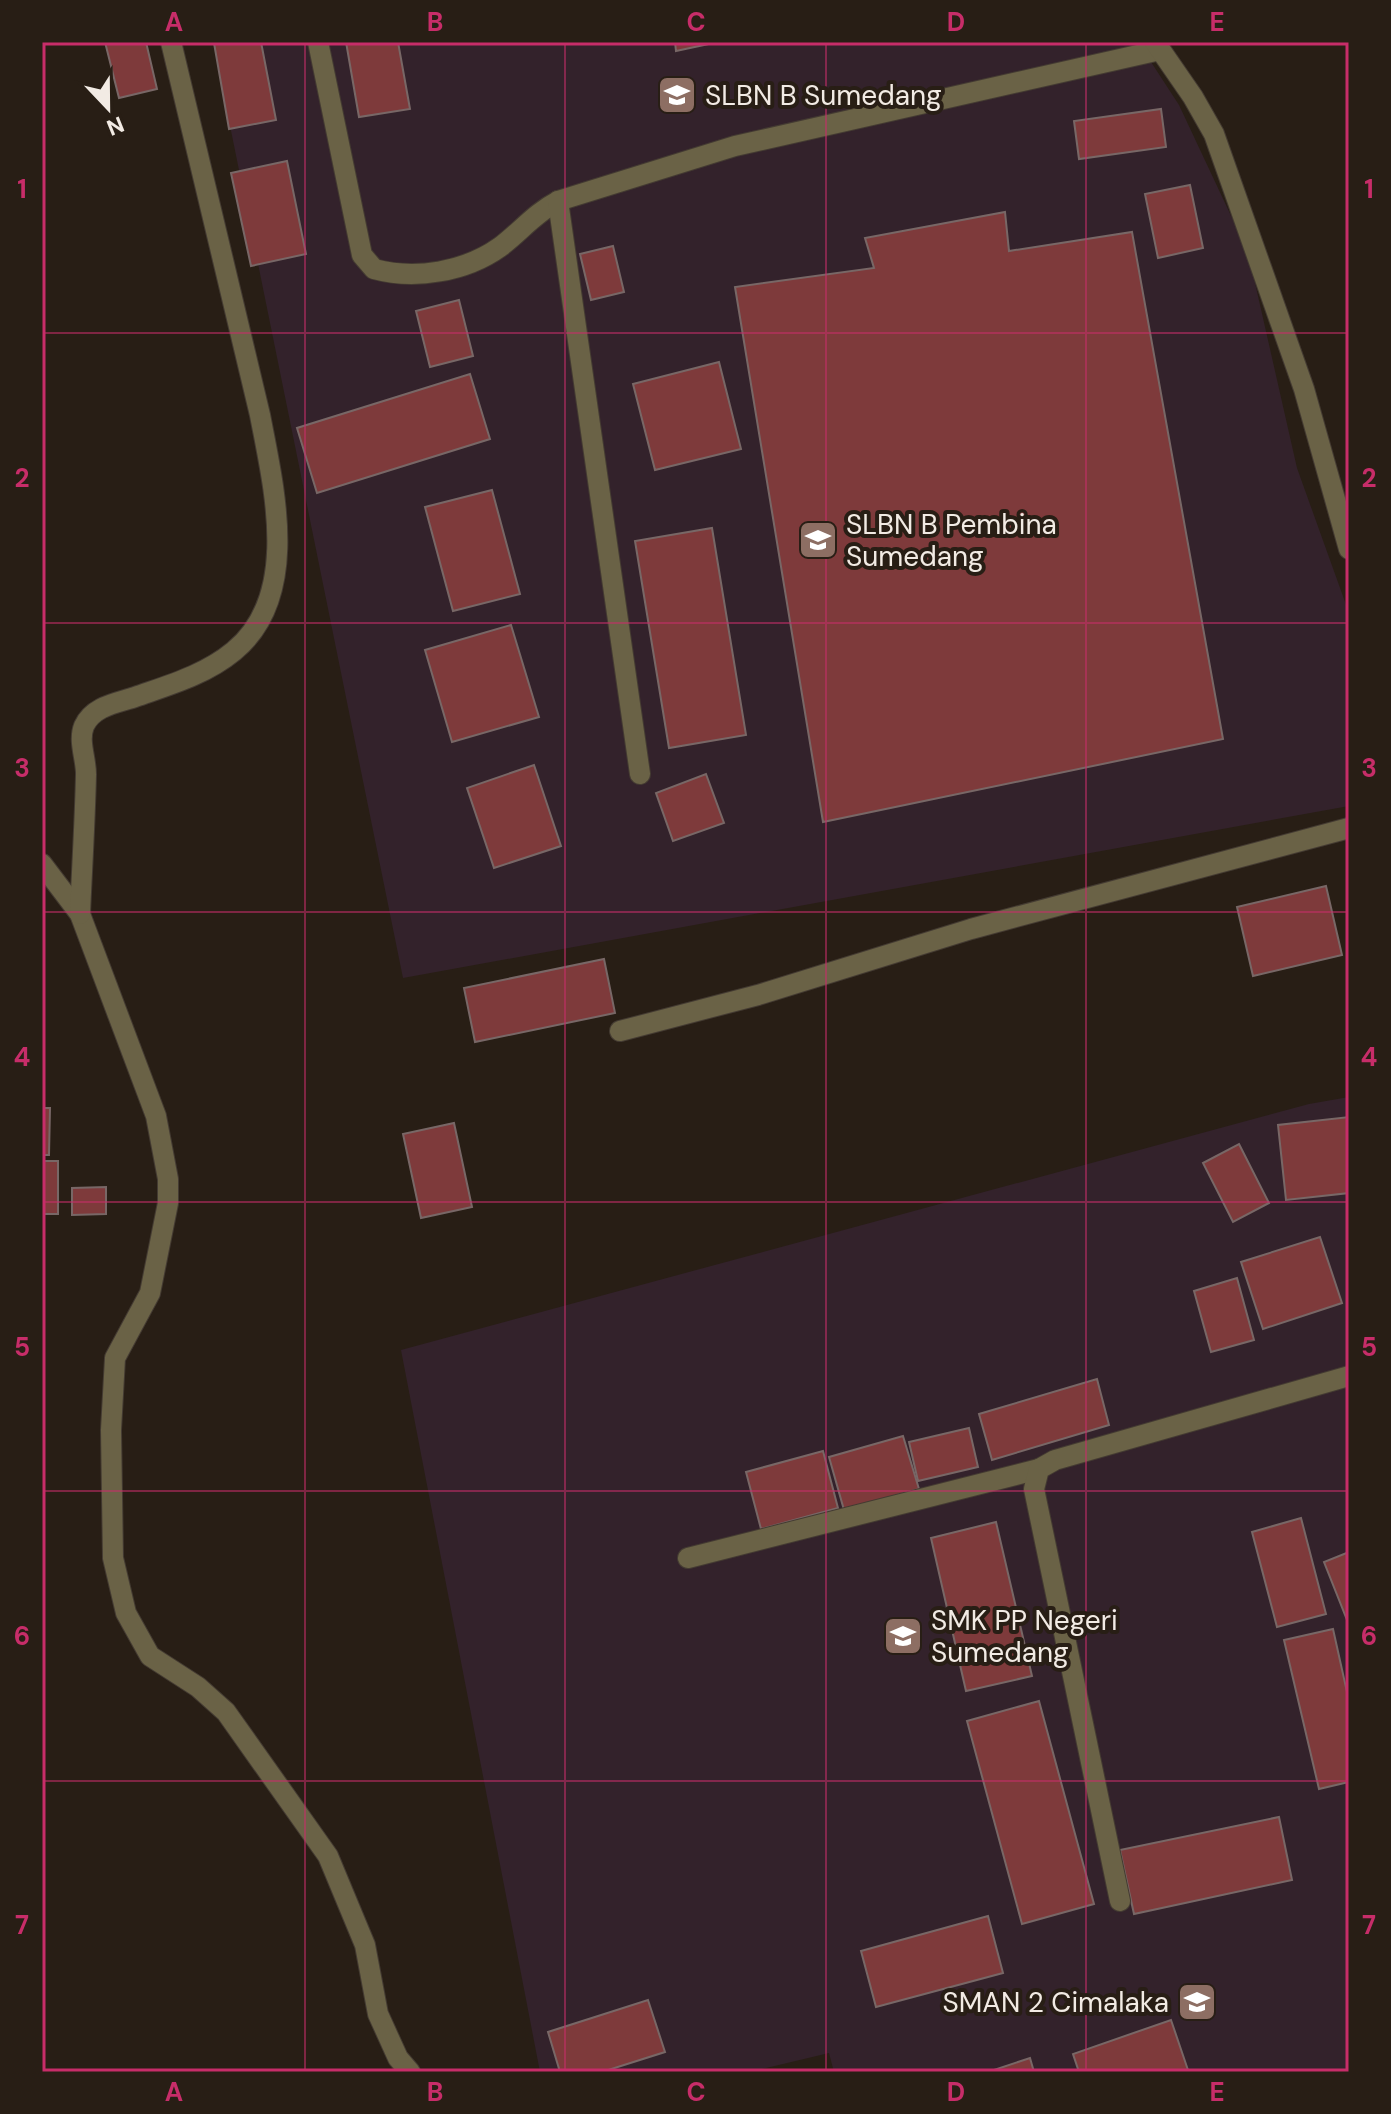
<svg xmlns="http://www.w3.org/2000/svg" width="1391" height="2114" viewBox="0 0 1391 2114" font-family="'DM Sans',sans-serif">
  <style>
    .education { fill: #33222b }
    .building { fill: #7e3a3b; stroke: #786766; stroke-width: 2 }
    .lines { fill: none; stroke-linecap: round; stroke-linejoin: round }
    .minor-casing { stroke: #443b32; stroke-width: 22 }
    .minor { stroke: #6a6246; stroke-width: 20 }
    .grid { fill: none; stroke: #c72d69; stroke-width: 2; stroke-opacity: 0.55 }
    .labels { text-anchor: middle; stroke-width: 8; stroke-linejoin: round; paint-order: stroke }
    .poi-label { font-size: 28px; fill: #f2ebe4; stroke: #281e15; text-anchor: start }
    .neatline { fill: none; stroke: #c72d69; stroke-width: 3 }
    .grid-label { font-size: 26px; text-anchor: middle; font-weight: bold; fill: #c72d69 }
  </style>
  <rect width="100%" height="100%" fill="#281e15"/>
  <g class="education">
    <path d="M213,42H1138L1179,105L1248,252L1297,468L1349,613V806L403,978Z"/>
    <path d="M1349,1097V2072H834L829,2053L749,2072H540L401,1350L1309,1104Z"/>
  </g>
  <g class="building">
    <path d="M105,42H146L157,89L119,98Z"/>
    <path d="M261,42L276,120L229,129L214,43Z"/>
    <path d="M346,42H398L410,109L359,117Z"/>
    <path d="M675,42H718L676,51Z"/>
    <path d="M1161,109L1166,147L1079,159L1074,121Z"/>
    <path d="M287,161L306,254L251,266L231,173Z"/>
    <path d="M1190,185L1203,248L1158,258L1145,194Z"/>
    <path d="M1005,212L1009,251L1132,232L1223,739L823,822L735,287L874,268L865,238Z"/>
    <path d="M613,246L624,292L591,300L580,254Z"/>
    <path d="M459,300L473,356L430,367L416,311Z"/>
    <path d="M719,362L741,449L655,470L633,384Z"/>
    <path d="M470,374L490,439L317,493L297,428Z"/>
    <path d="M492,490L520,594L453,611L425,507Z"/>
    <path d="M712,528L746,735L669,748L635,541Z"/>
    <path d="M511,625L539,717L452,742L425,650Z"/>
    <path d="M534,765L561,846L494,868L467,788Z"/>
    <path d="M706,774L724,823L673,841L656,793Z"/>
    <path d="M1326,886L1342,955L1253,976L1237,907Z"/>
    <path d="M604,959L615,1013L475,1042L464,988Z"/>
    <path d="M42,1108H50L49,1155H42Z"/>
    <path d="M1349,1117V1193L1286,1200L1278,1125Z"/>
    <path d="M454,1123L472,1207L421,1218L403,1134Z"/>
    <path d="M1239,1144L1269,1203L1233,1222L1203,1163Z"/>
    <rect x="42" y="1161" width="16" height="53"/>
    <path d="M106,1187V1214L72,1215V1188Z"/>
    <path d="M1320,1237L1342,1303L1263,1329L1241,1262Z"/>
    <path d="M1237,1278L1254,1340L1211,1352L1194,1291Z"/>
    <path d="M1097,1379L1109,1425L992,1460L979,1414Z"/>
    <path d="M969,1428L978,1467L918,1481L909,1442Z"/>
    <path d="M903,1436L919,1489L844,1510L829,1457Z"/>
    <path d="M823,1451L838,1508L761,1529L746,1472Z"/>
    <path d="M1301,1518L1326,1614L1277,1627L1252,1532Z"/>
    <path d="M996,1522L1032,1676L966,1691L931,1538Z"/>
    <path d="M1349,1552V1625L1324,1562Z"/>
    <path d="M1333,1629L1349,1701V1782L1319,1789L1284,1640Z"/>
    <path d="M1039,1701L1094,1904L1022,1924L967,1721Z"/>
    <path d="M1279,1817L1292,1880L1134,1914L1120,1850Z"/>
    <path d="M988,1916L1003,1973L876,2007L861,1951Z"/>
    <path d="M648,2000L665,2052L602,2072H560L548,2032Z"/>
    <path d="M1171,2020L1188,2070L1182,2072H1079L1073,2054Z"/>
    <path d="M1030,2058L1034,2072H988Z"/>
  </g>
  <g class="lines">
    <defs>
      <g id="minor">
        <path d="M318,42L362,255L374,269C415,280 465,272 500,247C520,232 535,213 558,201L735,146L1160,50"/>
        <path d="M1155,42L1193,97L1214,134L1304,389L1349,549"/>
        <path d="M558,201L640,774"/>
        <path d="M42,864L80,914L156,1116L168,1179V1203L150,1293L115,1358L111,1430L113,1558L126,1613L150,1656L198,1687L226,1712L328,1856L365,1945L378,2014L398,2058L410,2072"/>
        <path d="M80,914C82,868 85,821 86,774C86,758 78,741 84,726C93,706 117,703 135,697C169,685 205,675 234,651C301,596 274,488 260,415L171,42"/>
        <path d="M620,1031L758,995L971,929L1349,828"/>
        <path d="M688,1558L1039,1469"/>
        <path d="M1120,1901L1034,1489L1039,1469L1055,1460L1349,1376"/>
      </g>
    </defs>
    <use href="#minor" class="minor-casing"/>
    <use href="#minor" class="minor"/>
  </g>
  <path class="grid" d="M305,42V2072M565,42V2072M826,42V2072M1086,42V2072M42,333H1349M42,623H1349M42,912H1349M42,1202H1349M42,1491H1349M42,1781H1349"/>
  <defs>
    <symbol id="school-square" viewBox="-11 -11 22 22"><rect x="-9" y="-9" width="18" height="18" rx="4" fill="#8d6e63" stroke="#281e15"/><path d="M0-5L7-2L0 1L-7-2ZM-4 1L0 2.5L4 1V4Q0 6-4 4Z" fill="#fff"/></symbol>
  </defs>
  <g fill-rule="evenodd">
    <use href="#school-square" x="655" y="73" width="44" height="44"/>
    <use href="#school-square" x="796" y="518" width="44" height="44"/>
    <use href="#school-square" x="881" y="1614" width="44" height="44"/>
    <use href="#school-square" x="1175" y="1980" width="44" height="44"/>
  </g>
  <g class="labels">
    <g class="poi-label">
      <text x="705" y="105">SLBN B Sumedang</text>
      <text x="846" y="534">SLBN B Pembina<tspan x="846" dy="32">Sumedang</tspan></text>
      <text x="931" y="1630">SMK PP Negeri<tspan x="931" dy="32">Sumedang</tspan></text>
      <text x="1169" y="2012" text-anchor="end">SMAN 2 Cimalaka</text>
    </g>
  </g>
  <rect width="1391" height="2114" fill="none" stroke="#281e15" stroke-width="88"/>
  <g transform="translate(108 108) rotate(158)" stroke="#281e15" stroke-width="6" paint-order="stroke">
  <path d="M0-6L14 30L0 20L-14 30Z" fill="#f2ebe4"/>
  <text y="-12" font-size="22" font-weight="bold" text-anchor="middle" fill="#f2ebe4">N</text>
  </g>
  <rect x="44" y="44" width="1303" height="2026" class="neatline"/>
  <g class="grid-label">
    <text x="174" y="31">A</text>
    <text x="435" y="31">B</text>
    <text x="696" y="31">C</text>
    <text x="956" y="31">D</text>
    <text x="1217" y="31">E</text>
    <text x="22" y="198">1</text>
    <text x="1369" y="198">1</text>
    <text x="22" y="487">2</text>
    <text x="1369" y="487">2</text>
    <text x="22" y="777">3</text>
    <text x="1369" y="777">3</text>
    <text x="22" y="1066">4</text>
    <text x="1369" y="1066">4</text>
    <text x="22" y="1356">5</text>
    <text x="1369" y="1356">5</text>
    <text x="22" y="1645">6</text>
    <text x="1369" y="1645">6</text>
    <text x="22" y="1934">7</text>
    <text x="1369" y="1934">7</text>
    <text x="174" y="2101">A</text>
    <text x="435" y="2101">B</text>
    <text x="696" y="2101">C</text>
    <text x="956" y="2101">D</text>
    <text x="1217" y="2101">E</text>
  </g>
</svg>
